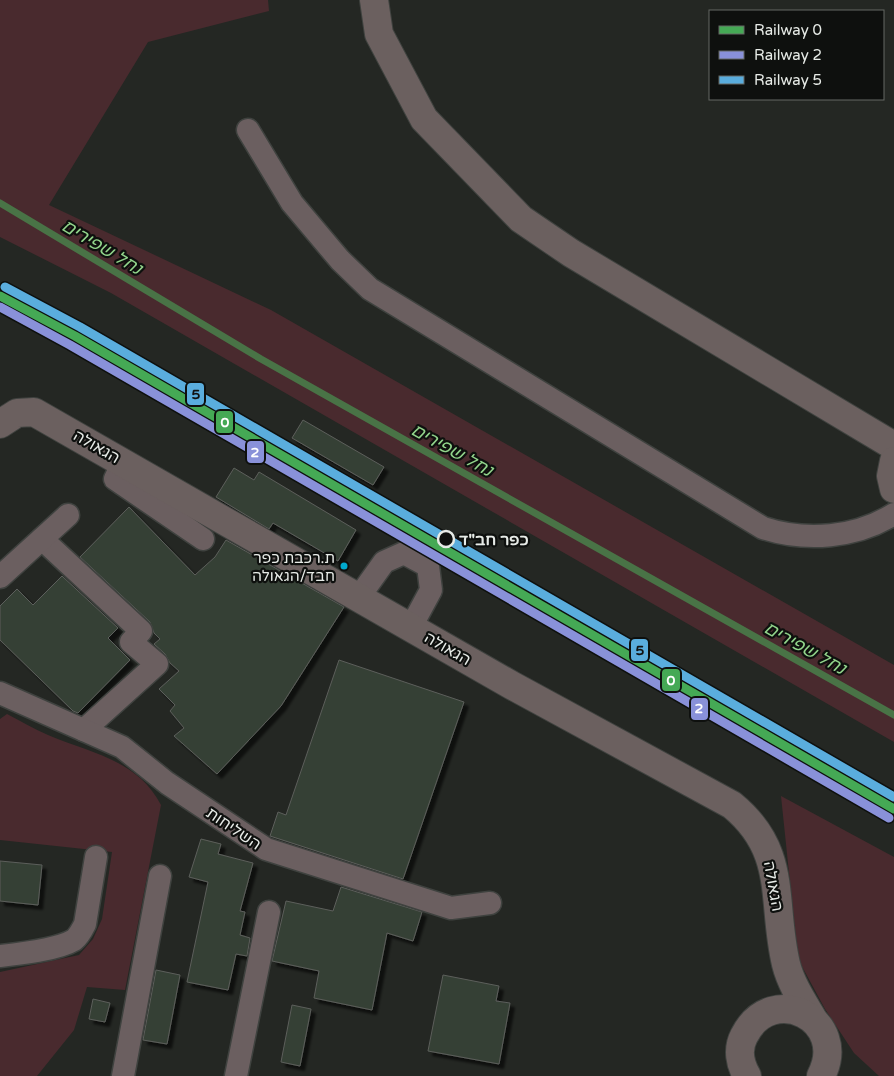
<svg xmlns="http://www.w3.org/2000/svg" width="894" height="1076" viewBox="0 0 894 1076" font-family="'Varela Round','Noto Sans Hebrew',sans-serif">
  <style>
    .green { fill: #492a2e }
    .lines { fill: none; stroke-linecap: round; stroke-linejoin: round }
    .stream { stroke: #497346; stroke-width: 7 }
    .building { fill: #363f35; stroke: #5c5f5b; filter: url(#shadow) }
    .minor-casing { stroke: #3f423f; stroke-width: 25 }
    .major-casing { stroke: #3f423f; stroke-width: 30 }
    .minor { stroke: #6b5f60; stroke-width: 22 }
    .major { stroke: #6b605f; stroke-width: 28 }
    .rail-1-casing { stroke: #0e100e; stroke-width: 12 }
    .rail-2-casing { stroke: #0e100e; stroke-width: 12 }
    .rail-3-casing { stroke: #0e100e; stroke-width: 12 }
    .rail-1 { stroke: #45a955; stroke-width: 9 }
    .rail-2 { stroke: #8991d9; stroke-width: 9 }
    .rail-3 { stroke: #5aaddd; stroke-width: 9 }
    .stop-dot { fill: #0e100e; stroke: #e7ebe7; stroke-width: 2.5 }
    .bus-dot { fill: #00a9ce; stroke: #0e100e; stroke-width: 2 }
    .labels { text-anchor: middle; stroke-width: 4.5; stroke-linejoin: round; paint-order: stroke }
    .bus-label { font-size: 15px; fill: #e7ebe7; stroke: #0e100e; text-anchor: end }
    .street-label { font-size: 16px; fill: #e7ebe7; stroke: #0e100e }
    .stop-label { font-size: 16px; font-weight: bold; fill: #e7ebe7; stroke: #0e100e; text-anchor: start }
    .water-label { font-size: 18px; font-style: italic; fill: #92d48b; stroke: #0e100e }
    .line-badge { stroke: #0e100e; stroke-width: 2 }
    .badge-label { font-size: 14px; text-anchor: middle; font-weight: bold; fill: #fff }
    .pale-badge-label { font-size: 14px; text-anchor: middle; font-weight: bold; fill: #111 }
  </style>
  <defs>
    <filter id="shadow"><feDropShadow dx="4.5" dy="4.5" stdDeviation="1" flood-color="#0009"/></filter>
  </defs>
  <rect width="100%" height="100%" fill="#242723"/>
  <g class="green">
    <path d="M0,0H268L269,11L148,42L49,205L271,310L894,665V742L111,293L0,237Z"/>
    <path d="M7,714C21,721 34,729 48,735C90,753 137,759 161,805L125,990L87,987L74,1030L37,1076H0V972L79,955L93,939L102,919L112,852L0,840V719Z"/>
    <path d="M781,796L894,857V1076H879L854,1053L825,1009L798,959Z"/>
  </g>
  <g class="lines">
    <path class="stream" d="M0,203L261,359L894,715"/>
  </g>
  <g class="building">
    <path d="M303,420L384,467L373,485L292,438Z"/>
    <path d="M234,468L254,480L259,472L356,530L338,561L273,523L269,529L216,497Z"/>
    <path d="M129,507L195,575L215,557L226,540L344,607L281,706L217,774L174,736L184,728L170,711L175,705L159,689L179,671L170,663L165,654L154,644L160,639L154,633L150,622L80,557Z"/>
    <path d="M62,576L118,628L108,638L130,660L78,713L73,711L0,640V606L17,589L33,605Z"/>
    <path d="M339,660L464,702L403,879L270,836L278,812L286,815Z"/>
    <path d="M201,839L221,844L218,854L253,863L240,911L245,912L240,935L250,938L247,956L236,954L228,990L187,982L208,882L189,877Z"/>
    <path d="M0,861L42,865L38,905L0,901Z"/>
    <path d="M341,887L422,912L413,941L387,933L372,1010L314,998L319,971L272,961L286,901L333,911Z"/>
    <path d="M156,970L180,975L167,1044L143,1040Z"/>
    <path d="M443,975L499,986L496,1001L510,1003L499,1064L428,1051Z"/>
    <path d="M93,999L110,1003L105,1022L89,1019Z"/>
    <path d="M292,1005L311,1009L300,1066L281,1062Z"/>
  </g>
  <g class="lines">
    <defs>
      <g id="minor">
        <path d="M248,130L292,203L340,260L370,289L763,528C806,542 856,538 894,514"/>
        <path d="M123,462L115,479L203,539"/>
        <path d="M42,539L141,631L131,642L157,664L84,730"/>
        <path d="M0,577L68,515"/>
        <path d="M359,597L384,562L404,553L428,566L431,590L411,627"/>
        <path d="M0,693L122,747L167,783L266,849L451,908L490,903"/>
        <path d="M0,956C19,954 57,950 74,940C79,936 82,930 85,924L96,857"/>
        <path d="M123,1076L160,876"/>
        <path d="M236,1076L269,912"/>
      </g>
      <g id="major">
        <path d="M374,0L379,34L424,119L521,219L571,253L894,446"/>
        <path d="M0,424L17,413L34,412L513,686L732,805C789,852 771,901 786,964C791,984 803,1002 813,1019"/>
        <path d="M894,461L891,476L894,489"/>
        <path d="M747,1076C740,1064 737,1049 744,1036C772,980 850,1020 821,1076"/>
      </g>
    </defs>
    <use href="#minor" class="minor-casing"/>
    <use href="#major" class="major-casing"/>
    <use href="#minor" class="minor"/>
    <use href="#major" class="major"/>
    <defs>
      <path id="rail-1" d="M0,296L75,336L894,809"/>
      <path id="rail-2" d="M0,307L70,345L889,818"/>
      <path id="rail-3" d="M5,287L80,327L894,797"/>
    </defs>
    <use href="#rail-1" class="rail-1-casing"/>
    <use href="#rail-2" class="rail-2-casing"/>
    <use href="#rail-3" class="rail-3-casing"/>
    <use href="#rail-1" class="rail-1"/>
    <use href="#rail-2" class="rail-2"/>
    <use href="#rail-3" class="rail-3"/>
  </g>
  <circle class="stop-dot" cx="446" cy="539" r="8"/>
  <circle class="bus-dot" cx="344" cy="566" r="4.5"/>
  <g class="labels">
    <g class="bus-label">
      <text x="335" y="563">ת.רכבת כפר<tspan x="335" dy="18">חבד/הגאולה</tspan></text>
    </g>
    <g class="street-label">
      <text transform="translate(97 446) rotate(30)" y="6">הגאולה</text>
      <text transform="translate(448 648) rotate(30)" y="6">הגאולה</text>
      <text transform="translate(234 828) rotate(34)" y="6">השליחות</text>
      <text transform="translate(774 886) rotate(80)" y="6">הגאולה</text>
    </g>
    <g class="stop-label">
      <text x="459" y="545">כפר חב"ד</text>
    </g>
    <g class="water-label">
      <text transform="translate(102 247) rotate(31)" y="6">נחל שפירים</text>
      <text transform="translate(452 450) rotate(29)" y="6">נחל שפירים</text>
      <text transform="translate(805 648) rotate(29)" y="6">נחל שפירים</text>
    </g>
  </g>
  <g class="line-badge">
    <rect x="186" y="382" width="19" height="24" rx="5" fill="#5aaddd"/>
    <rect x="215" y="410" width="19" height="24" rx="5" fill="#45a955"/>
    <rect x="246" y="440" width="19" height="24" rx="5" fill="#8991d9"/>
    <rect x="630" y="638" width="19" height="24" rx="5" fill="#5aaddd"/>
    <rect x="661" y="668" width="20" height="24" rx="5" fill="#45a955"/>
    <rect x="690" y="697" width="19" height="24" rx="5" fill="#8991d9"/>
  </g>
  <g class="badge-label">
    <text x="225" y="427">0</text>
    <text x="255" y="457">2</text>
    <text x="671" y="685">0</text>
    <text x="699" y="713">2</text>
  </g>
  <g class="pale-badge-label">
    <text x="196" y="399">5</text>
    <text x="640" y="655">5</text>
  </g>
  <rect x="709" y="10" width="175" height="90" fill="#0e100e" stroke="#656865"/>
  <rect x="719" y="26" width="25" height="8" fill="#45a955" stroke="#656865"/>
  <text x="754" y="35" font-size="15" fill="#e7ebe7">Railway 0</text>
  <rect x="719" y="51" width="25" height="8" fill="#8991d9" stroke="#656865"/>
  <text x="754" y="60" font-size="15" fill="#e7ebe7">Railway 2</text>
  <rect x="719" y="76" width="25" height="8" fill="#5aaddd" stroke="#656865"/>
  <text x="754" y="85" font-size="15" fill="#e7ebe7">Railway 5</text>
</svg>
